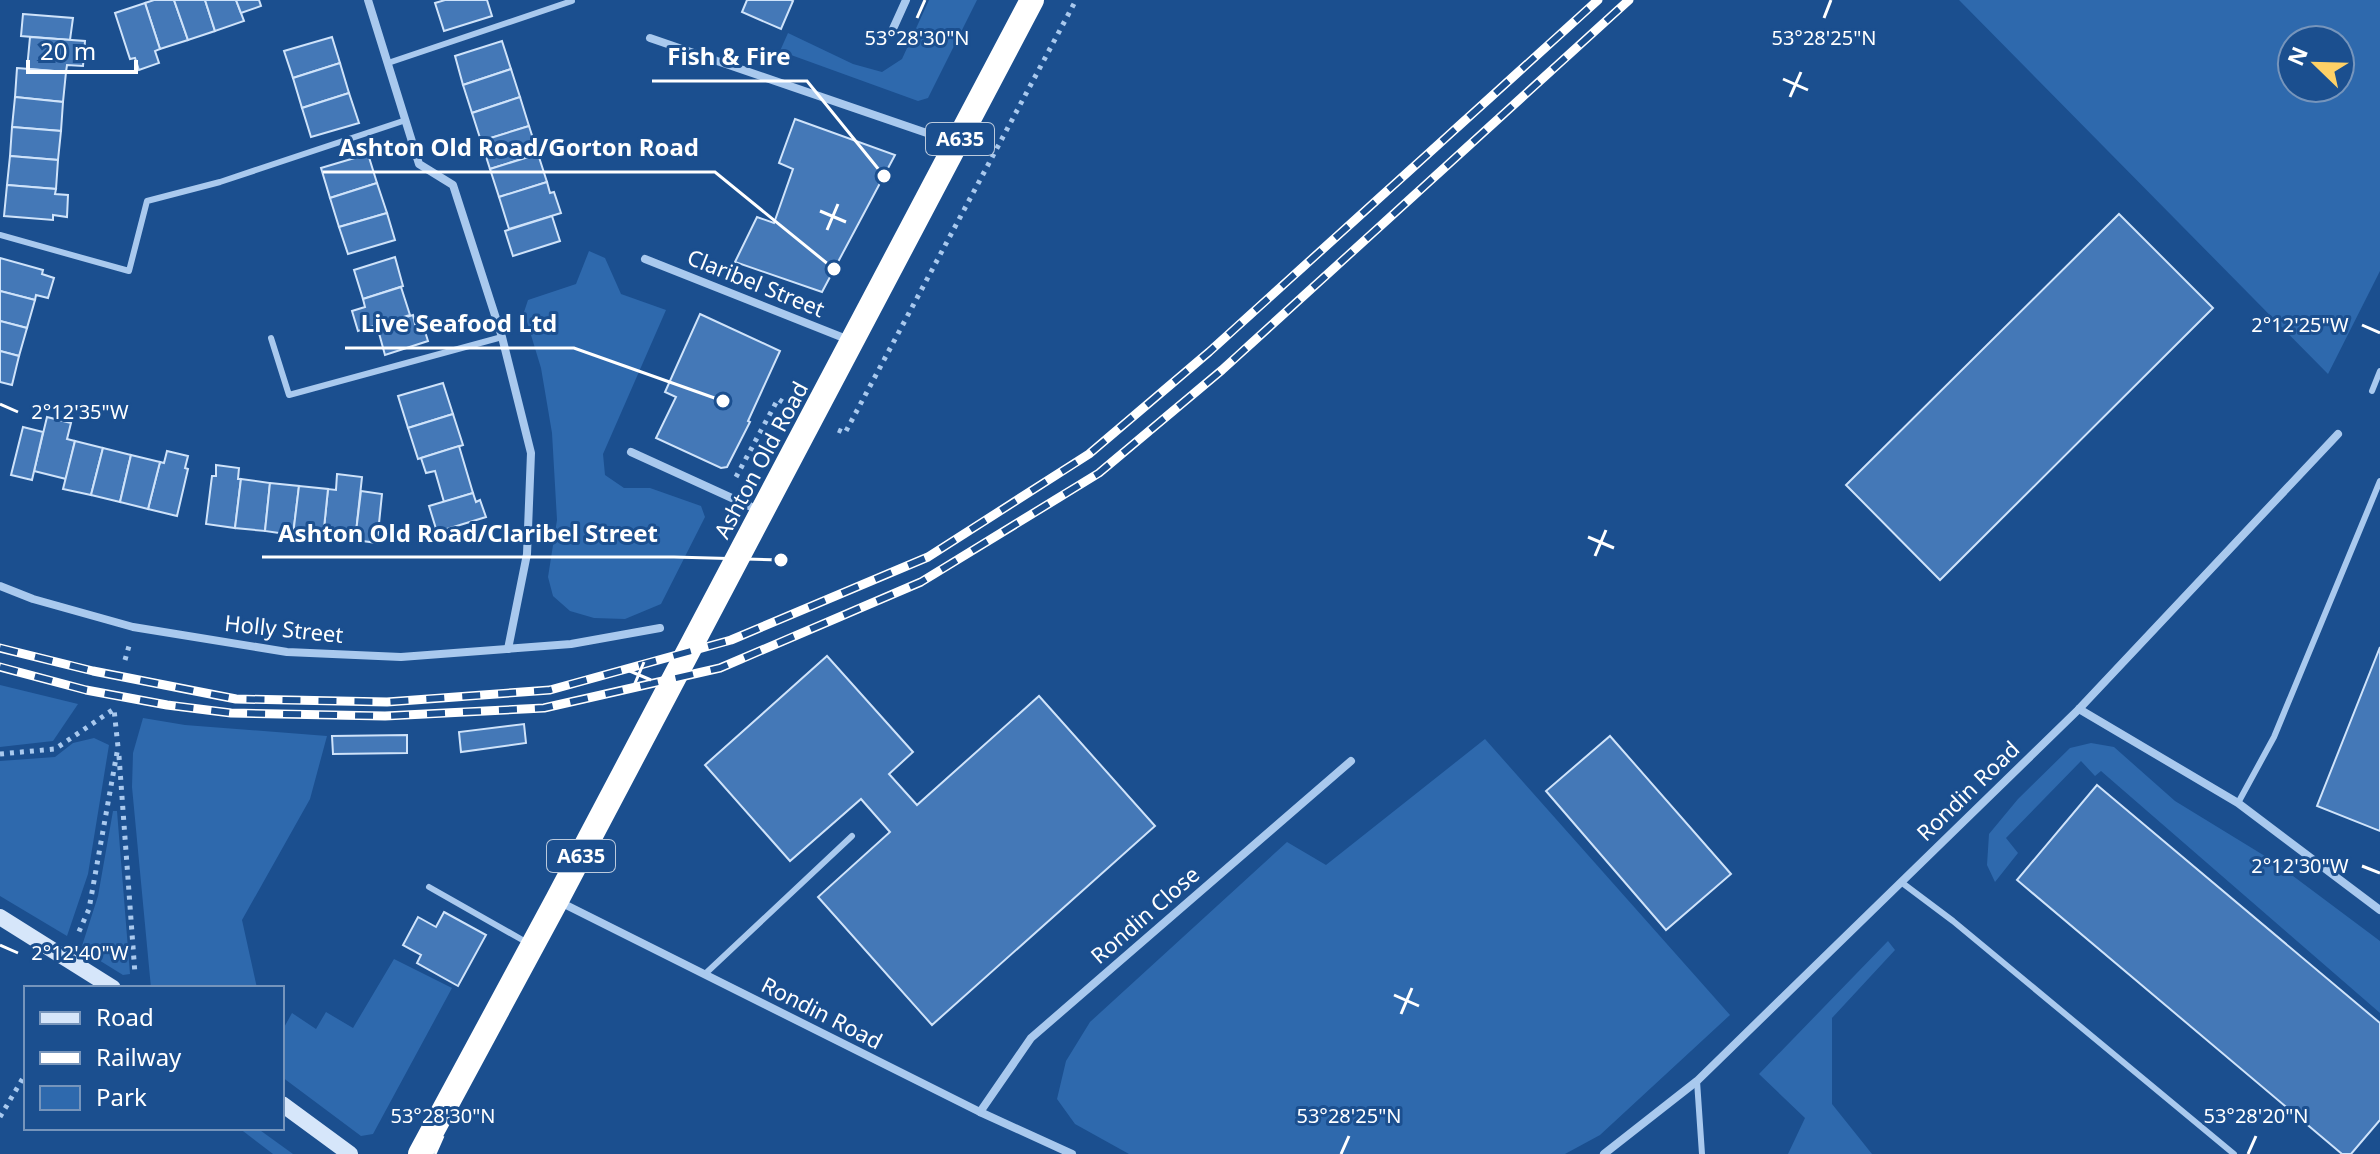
<svg xmlns="http://www.w3.org/2000/svg" width="2380" height="1154" viewBox="0 0 2380 1154" font-family="'Noto Sans',sans-serif">
  <style>
    .green { fill: #2e69ad; fill-rule: evenodd }
    .building { fill: #4478b7; stroke: #cfe3fa; stroke-width: 2 }
    .lines { fill: none; stroke-linecap: round; stroke-linejoin: round }
    .path { stroke: #a9c9ee; stroke-width: 5; stroke-dasharray: 4 6; stroke-linecap: butt }
    .lane { stroke: #a9c9ee; stroke-width: 6 }
    .street { stroke: #a9c9ee; stroke-width: 8 }
    .secondary { stroke: #d6e6fa; stroke-width: 16 }
    .highway { stroke: #fff; stroke-width: 24 }
    .rail-casing { stroke: #fff; stroke-width: 9 }
    .rail { stroke: #1b4f8f; stroke-width: 6; stroke-dasharray: 18; stroke-linecap: butt }
    .ticks { fill: none; stroke: #fff; stroke-width: 3 }
    .labels { text-anchor: middle; stroke-width: 6; stroke-linejoin: round; paint-order: stroke }
    .shield { fill: #1b4f8f; stroke: #bbcadd; stroke-width: 2 }
    .shield-label { font-size: 20px; font-weight: bold; fill: #fff }
    .street-label { font-size: 22px; fill: #fff; stroke: #1b4f8f }
    .ticks-label { font-size: 20px; text-anchor: middle; fill: #fff; stroke: #1b4f8f; stroke-width: 6; stroke-linejoin: round; paint-order: stroke }
    .leader { fill: none; stroke: #fff; stroke-width: 3 }
    .callout-dot { fill: #fff; stroke: #1b4f8f; stroke-width: 3 }
    .callout-label { font-size: 24px; text-anchor: middle; font-weight: bold; fill: #fff; stroke: #1b4f8f; stroke-width: 6; stroke-linejoin: round; paint-order: stroke }
  </style>
  <rect width="100%" height="100%" fill="#1b4f8f"/>
  <g class="green">
    <path d="M929,0H977L928,98L918,101L780,51L788,33L853,64L882,72L902,59Z"/>
    <path d="M1959,0H2380V271L2328,374ZM2292,40H2340V88H2292Z"/>
    <path d="M589,251L605,258L621,294L666,310L603,454L605,475L624,488H650L701,506L705,517L661,604L625,619L594,618L570,611L553,596L548,577L557,520L552,433L541,368L524,312L528,300L576,284Z"/>
    <path d="M0,685L78,704L53,741L0,747Z"/>
    <path d="M143,718L185,725L327,736L310,799L242,920L257,988H151L132,787L133,753Z"/>
    <path d="M94,738L109,745L88,874L67,936L0,896V761L55,757L73,743Z"/>
    <path d="M1485,739L1730,1015L1600,1135L1565,1154H1129L1075,1124L1057,1099L1066,1061L1090,1022L1287,842L1326,865Z"/>
    <path d="M2091,743L2114,747L2175,801L2273,861L2380,941V1013L2101,771L2095,776L2081,761L2006,838L2018,853L1995,882L1987,865L1989,834L2018,799L2070,748Z"/>
    <path d="M113,811H117L130,974L123,975L81,949L98,896Z"/>
    <path d="M1888,941L1895,950L1832,1018V1104L1872,1154H1788L1805,1118L1759,1074Z"/>
    <path d="M394,959L452,988L373,1134L361,1136L282,1077V1031L292,1013L316,1029L326,1012L353,1028Z"/>
    <path d="M239,1128H257L293,1154H273Z"/>
  </g>
  <g class="building">
    <path d="M154,0H174L188,40L160,49L145,3Z"/>
    <path d="M174,0H205L215,31L188,40Z"/>
    <path d="M205,0H236L244,21L215,31Z"/>
    <path d="M236,0H259L261,6L241,13Z"/>
    <path d="M445,0H487L492,16L444,31L435,3Z"/>
    <path d="M747,0H791L793,1L781,29L742,12Z"/>
    <path d="M145,3L160,49L155,51L159,63L139,70L135,58L130,59L115,13Z"/>
    <path d="M23,14L73,18L70,40L21,36Z"/>
    <path d="M30,37L85,41L83,66L67,65L66,72L27,69Z"/>
    <path d="M332,37L340,63L293,78L284,51Z"/>
    <path d="M502,41L511,69L463,85L455,56Z"/>
    <path d="M340,63L349,93L302,108L293,78Z"/>
    <path d="M17,68L66,72L63,102L15,97Z"/>
    <path d="M511,69L520,97L472,113L463,85Z"/>
    <path d="M349,93L359,123L311,137L302,108Z"/>
    <path d="M15,97L63,102L61,131L12,127Z"/>
    <path d="M520,97L529,126L481,141L472,113Z"/>
    <path d="M795,119L895,155L822,292L735,262L757,217L774,223L793,169L779,163Z"/>
    <path d="M529,126L538,154L490,169L481,141Z"/>
    <path d="M12,127L61,131L58,160L10,156Z"/>
    <path d="M368,154L377,183L330,198L321,168Z"/>
    <path d="M538,154L547,182L499,197L490,169Z"/>
    <path d="M10,156L58,160L56,189L7,185Z"/>
    <path d="M547,182L550,193L554,192L561,213L509,229L499,197Z"/>
    <path d="M377,183L387,213L339,227L330,198Z"/>
    <path d="M7,185L56,189L55,194L68,195L67,217L53,215V220L4,216Z"/>
    <path d="M387,213L395,240L348,254L339,227Z"/>
    <path d="M2119,214L2213,308L1940,580L1846,485Z"/>
    <path d="M552,216L560,241L513,256L505,231Z"/>
    <path d="M395,257L403,286L363,299L354,270Z"/>
    <path d="M0,258L43,270L42,274L54,278L48,298L36,295L35,300L0,291Z"/>
    <path d="M401,287L410,315L358,331L352,311L365,307L363,299Z"/>
    <path d="M0,291L35,300L27,328L0,321Z"/>
    <path d="M700,314L780,351L748,421L750,422L727,467L721,468L656,438L676,397L665,392Z"/>
    <path d="M413,315L415,324L422,322L428,341L385,355L377,326Z"/>
    <path d="M0,321L27,328L19,356L0,351Z"/>
    <path d="M0,351L19,356L12,385L0,382Z"/>
    <path d="M443,383L453,414L408,428L398,396Z"/>
    <path d="M453,414L463,445L418,459L408,428Z"/>
    <path d="M47,417L71,423L67,439L75,441L66,479L34,471Z"/>
    <path d="M23,427L43,432L32,480L11,475Z"/>
    <path d="M75,441L103,448L91,495L63,489Z"/>
    <path d="M459,446L473,493L444,502L435,471L426,473L421,458Z"/>
    <path d="M103,448L131,455L120,502L91,495Z"/>
    <path d="M167,451L188,456L185,468L188,469L177,516L148,509L160,462L164,463Z"/>
    <path d="M131,455L160,462L148,509L120,502Z"/>
    <path d="M216,465L239,468L238,479H241L235,528L206,524L212,476H216Z"/>
    <path d="M337,474L362,477L356,532L324,528L328,489L336,490Z"/>
    <path d="M241,479L270,483L265,531L235,528Z"/>
    <path d="M270,483L299,486L293,535L265,531Z"/>
    <path d="M299,486L328,489L323,538L293,535Z"/>
    <path d="M361,491L382,494L377,543L355,540Z"/>
    <path d="M473,493L476,502L480,500L486,517L437,532L429,506Z"/>
    <path d="M2380,647V831L2317,806Z"/>
    <path d="M827,656L913,752L889,774L917,805L1039,696L1155,826L932,1025L818,897L890,832L861,799L790,861L705,765Z"/>
    <path d="M524,724L526,743L461,752L459,732Z"/>
    <path d="M407,735V753L333,754L332,736Z"/>
    <path d="M1610,736L1731,874L1666,930L1546,791Z"/>
    <path d="M2097,785L2380,1023V1120L2351,1154H2342L2017,880Z"/>
    <path d="M444,912L486,935L458,986L417,963L421,955L403,945L418,917L436,927Z"/>
  </g>
  <g class="lines">
    <g class="path">
      <path d="M838,430L845,433L1076,0"/>
      <path d="M736,477L778,399L786,404"/>
      <path d="M125,660L129,646"/>
      <path d="M0,754L55,749L114,709L118,747L89,909L77,936"/>
      <path d="M119,756L135,974"/>
      <path d="M0,1117L26,1073"/>
    </g>
    <g class="lane">
      <path d="M388,63L572,1"/>
      <path d="M0,235L129,271L147,201L220,182L406,120"/>
      <path d="M271,338L289,395L502,337"/>
      <path d="M2372,391L2380,371"/>
      <path d="M2238,803L2274,737L2380,481"/>
      <path d="M1901,882L1953,921L2234,1154"/>
      <path d="M429,887L526,942"/>
      <path d="M705,974L852,836"/>
      <path d="M1697,1081L1702,1154"/>
    </g>
    <g class="street">
      <path d="M368,0L419,164L453,185L502,337L531,453L527,554L508,649"/>
      <path d="M892,31L906,0"/>
      <path d="M650,38L953,142"/>
      <path d="M645,259L849,340"/>
      <path d="M631,452L758,510"/>
      <path d="M0,586L33,599L133,627L287,652L401,657L571,644L660,628"/>
      <path d="M2079,709L2238,803L2380,910"/>
      <path d="M560,902L980,1112L1072,1154"/>
      <path d="M980,1112L1031,1038L1351,761"/>
      <path d="M1604,1154L1697,1081L2079,709L2338,434"/>
    </g>
    <g class="secondary">
      <path d="M0,917L113,988"/>
      <path d="M282,1104L350,1154"/>
    </g>
    <path class="highway" d="M420,1154L557,900L1032,0"/>
    <defs>
      <g id="rail">
        <path d="M0,648L93,671L236,699L387,702L550,690L731,640L928,557L1089,454L1209,352L1598,0"/>
        <path d="M0,667L86,690L167,705L231,713L385,716L544,708L720,668L921,582L1099,473L1222,370L1629,0"/>
      </g>
    </defs>
    <use href="#rail" class="rail-casing"/>
    <use href="#rail" class="rail"/>
  </g>
  <path class="ticks" d="M917,18L925,0M1824,18L1831,0M1783,79L1808,90M1790,97L1801,72M820,211L846,222M827,230L838,204M2362,325L2380,333M0,404L18,412M1588,537L1614,548M1595,556L1606,530M625,669L651,680M633,688L644,662M2362,866L2380,873M0,945L18,953M1394,995L1419,1006M1401,1014L1412,988M435,1154L443,1136M1341,1154L1349,1136M2248,1154L2256,1136"/>
  <g class="labels">
    <g class="shield">
      <rect x="926" y="123" width="68" height="32" rx="6"/>
      <rect x="547" y="840" width="68" height="32" rx="6"/>
    </g>
    <g class="shield-label">
      <text x="960" y="146">A635</text>
      <text x="581" y="863">A635</text>
    </g>
    <g class="street-label">
      <text transform="translate(756 283) rotate(22)" y="8">Claribel Street</text>
      <text transform="translate(761 460) rotate(-62)" y="8">Ashton Old Road</text>
      <text transform="translate(284 629) rotate(6)" y="8">Holly Street</text>
      <text transform="translate(1968 791) rotate(-44)" y="8">Rondin Road</text>
      <text transform="translate(1145 915) rotate(-41)" y="8">Rondin Close</text>
      <text transform="translate(822 1013) rotate(27)" y="8">Rondin Road</text>
    </g>
  </g>
  <g class="ticks-label">
    <text x="917" y="45">53°28'30"N</text>
    <text x="1824" y="45">53°28'25"N</text>
    <text x="2300" y="332">2°12'25"W</text>
    <text x="80" y="419">2°12'35"W</text>
    <text x="2300" y="873">2°12'30"W</text>
    <text x="80" y="960">2°12'40"W</text>
    <text x="443" y="1123">53°28'30"N</text>
    <text x="1349" y="1123">53°28'25"N</text>
    <text x="2256" y="1123">53°28'20"N</text>
  </g>
  <path class="leader" d="M884 176L807 81H652M834 269L715 172H323M723 401L574 348H345M781 560L674 557H262"/>
  <g class="callout-dot">
    <circle cx="884" cy="176" r="8"/>
    <circle cx="834" cy="269" r="8"/>
    <circle cx="723" cy="401" r="8"/>
    <circle cx="781" cy="560" r="8"/>
  </g>
  <g class="callout-label">
    <text x="729" y="65">Fish &amp; Fire</text>
    <text x="519" y="156">Ashton Old Road/Gorton Road</text>
    <text x="459" y="332">Live Seafood Ltd</text>
    <text x="468" y="542">Ashton Old Road/Claribel Street</text>
  </g>
  <rect x="24" y="986" width="260" height="144" fill="#1b4f8f" stroke="#7695bc" stroke-width="2"/>
  <rect x="40" y="1012" width="40" height="12" fill="#d6e6fa" stroke="#7695bc" stroke-width="2"/>
  <text x="96" y="1026" font-size="24" fill="#ffffff">Road</text>
  <rect x="40" y="1052" width="40" height="12" fill="#ffffff" stroke="#7695bc" stroke-width="2"/>
  <text x="96" y="1066" font-size="24" fill="#ffffff">Railway</text>
  <rect x="40" y="1086" width="40" height="24" fill="#2e69ad" stroke="#7695bc" stroke-width="2"/>
  <text x="96" y="1106" font-size="24" fill="#ffffff">Park</text>
  <g transform="translate(2316 64) rotate(293)"><circle r="38" fill="#1b4f8f" stroke="#7695bc" stroke-width="2"/>
  <path d="M0-6L14 30L0 20L-14 30Z" fill="#ffd166"/>
  <text y="-12" font-size="22" font-weight="bold" text-anchor="middle" fill="#ffffff">N</text>
  </g>
  <path d="M28 60v12h108v-12" fill="none" stroke="#ffffff" stroke-width="4"/>
  <text x="40" y="60" font-size="24" fill="#ffffff" stroke="#1b4f8f" stroke-width="6" paint-order="stroke">20 m</text>
</svg>
